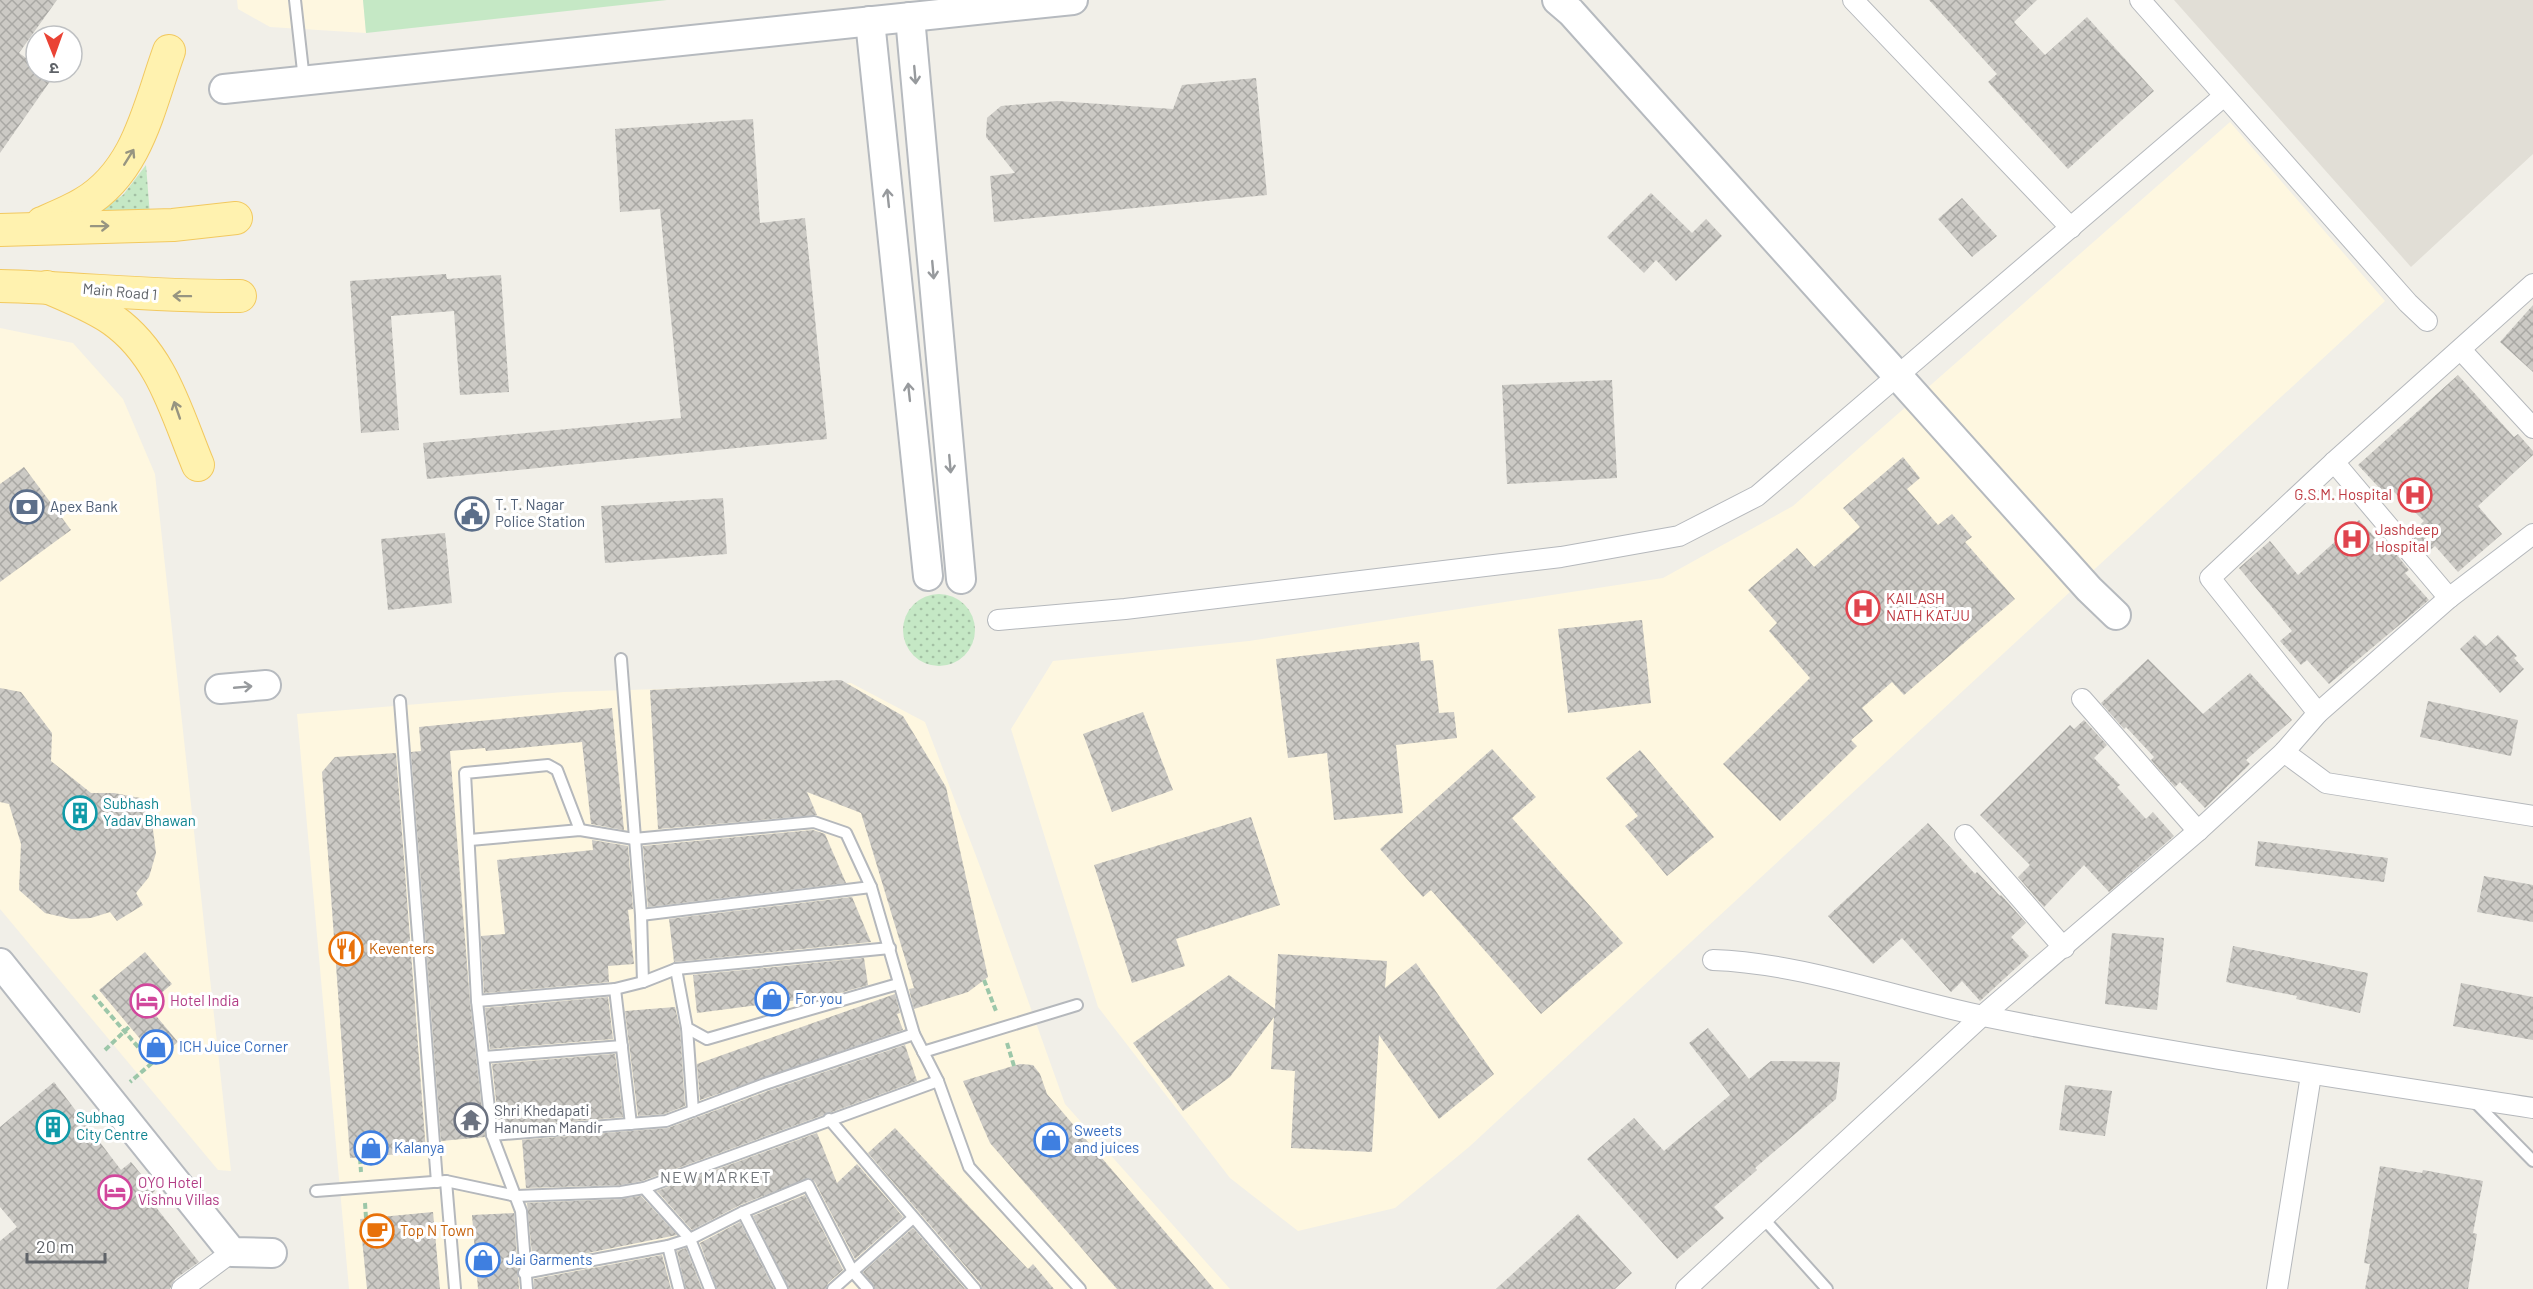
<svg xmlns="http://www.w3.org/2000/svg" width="2533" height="1289" viewBox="0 0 2533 1289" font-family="Barlow,'Noto Sans Devanagari',sans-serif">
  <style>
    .commercial { fill: #fef7e0 }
    .education { fill: #e1ded6 }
    .grass { fill: url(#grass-dots) }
    .garden { fill: #c5e8c5 }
    .building { fill: url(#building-cross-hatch) }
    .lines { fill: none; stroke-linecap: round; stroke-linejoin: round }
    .lane-casing { stroke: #b5b8bc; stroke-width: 14 }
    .street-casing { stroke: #b5b8bc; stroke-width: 22 }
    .secondary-casing { stroke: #b6babf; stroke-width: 32 }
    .primary-casing { stroke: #f2c960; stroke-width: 34 }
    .path { stroke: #9cc7a9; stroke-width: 4; stroke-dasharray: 6 3; stroke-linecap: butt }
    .lane { stroke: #fff; stroke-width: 10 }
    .street { stroke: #fff; stroke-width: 20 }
    .secondary { stroke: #fff; stroke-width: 28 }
    .primary { stroke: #fff2af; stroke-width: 32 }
    .oneway { stroke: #979a9d }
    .oneway2 { stroke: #979581 }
    .labels { text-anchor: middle; stroke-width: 6; stroke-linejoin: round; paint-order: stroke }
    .street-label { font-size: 15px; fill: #5f6368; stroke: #fff }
    .health-label { font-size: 15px; fill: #be3a42; stroke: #fff; text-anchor: start }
    .service-label { font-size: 15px; fill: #4e5e75; stroke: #fff; text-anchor: start }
    .culture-label { font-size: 15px; fill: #0d838f; stroke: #fff; text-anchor: start }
    .food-label { font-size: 15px; fill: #c56008; stroke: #fff; text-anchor: start }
    .shop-label { font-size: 15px; fill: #366cbe; stroke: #fff; text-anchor: start }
    .hotel-label { font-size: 15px; fill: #b23c85; stroke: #fff; text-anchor: start }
    .worship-label { font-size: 15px; fill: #5b616d; stroke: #fff; text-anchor: start }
    .neighbourhood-label { font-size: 16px; letter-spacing: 1.5px; fill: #70757a; stroke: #fff }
  </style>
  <defs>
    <pattern id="grass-dots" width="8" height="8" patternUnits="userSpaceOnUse" patternTransform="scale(1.5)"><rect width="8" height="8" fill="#c5e8c5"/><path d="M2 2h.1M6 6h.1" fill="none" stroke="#a3c0a4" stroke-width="1.8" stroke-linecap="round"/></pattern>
    <pattern id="building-cross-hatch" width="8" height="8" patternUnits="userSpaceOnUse" patternTransform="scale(1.5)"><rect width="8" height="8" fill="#cccac5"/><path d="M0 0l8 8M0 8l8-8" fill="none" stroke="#a9a8a4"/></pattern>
  </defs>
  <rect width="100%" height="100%" fill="#f1efe8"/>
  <g class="commercial">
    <path d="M237,0H363L366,33L270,27L238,9Z"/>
    <path d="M2230,122L2385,301L1469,1147L1395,1208L1298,1231L1230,1178L1098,1007L1011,729L1053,661L1249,641L1663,578L1793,506Z"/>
    <path d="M0,328L73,343L123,399L155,474L231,1171L218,1170L0,909Z"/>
    <path d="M851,683L925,722L981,869L1065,1104L1230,1289H349L297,714L564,692Z"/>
  </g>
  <path class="education" d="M2174,0H2533V154L2411,267Z"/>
  <g class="grass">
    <path d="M146,165L150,216L93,215L123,195Z"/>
    <circle cx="939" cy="630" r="36"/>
  </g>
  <path class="garden" d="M363,0H667L366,33Z"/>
  <g class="building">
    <path d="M0,0H57L19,53L36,65V72H45L53,77L0,153Z"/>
    <path d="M1929,0H2037L2014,22L2045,55L2087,17L2154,91L2068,169L1988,82L1997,74Z"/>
    <path d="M1256,78L1267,195L994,222L990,176L1015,173L986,137L987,118L1001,106L1057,101L1173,109L1182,85Z"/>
    <path d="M753,119L760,223L805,218L827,439L427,479L423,443L681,418L660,209L620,212L615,129Z"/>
    <path d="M1651,193L1692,233L1706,219L1722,236L1676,281L1656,260L1644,273L1607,237Z"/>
    <path d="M1962,198L1997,236L1972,257L1938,219Z"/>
    <path d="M446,274L447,279L501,275L509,392L460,395L454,311L391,316L399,430L361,433L350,281Z"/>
    <path d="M2533,305V372L2500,342Z"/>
    <path d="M2458,375L2514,437L2518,434L2533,451V455L2478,506L2502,534L2458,572L2435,546L2427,553L2410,534L2424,521L2392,490L2386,495L2358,465Z"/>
    <path d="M1612,380L1617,478L1507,484L1502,385Z"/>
    <path d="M1903,457L1920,478L1907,489L1938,525L1952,514L1972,537L1965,542L2015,599L1904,695L1892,682L1862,708L1873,721L1851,740L1857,746L1780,821L1723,764L1810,678L1769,631L1777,623L1748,590L1797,548L1814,567L1860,527L1843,508Z"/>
    <path d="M24,467L71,530L0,582V484Z"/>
    <path d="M723,498L727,554L605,563L601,506Z"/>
    <path d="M2359,520L2389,553L2393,550L2409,570L2405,573L2429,600L2329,684L2307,660L2301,665L2280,641L2292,631L2239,568L2270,541L2298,575Z"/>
    <path d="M445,533L452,603L388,610L381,539Z"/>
    <path d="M1642,620L1651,703L1568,713L1558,629Z"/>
    <path d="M2475,635L2486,646L2498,635L2517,656L2514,658L2524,669L2500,693L2460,649Z"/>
    <path d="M1419,642L1421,661L1433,660L1439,713L1454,712L1457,738L1396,745L1403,813L1334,820L1327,753L1288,758L1276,659Z"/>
    <path d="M2148,659L2203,714L2250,673L2292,720L2246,760L2250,764L2205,808L2180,782L2175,787L2151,760L2154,757L2126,727L2124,729L2101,703Z"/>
    <path d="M841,680L903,716L946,787L988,977L968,992L914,1009L909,989L914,988L861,813L807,792L817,815L658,829L650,690Z"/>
    <path d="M0,688L21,692L52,733L51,761L91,793H114L140,798L152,822L156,853L149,877L136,893L143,905L117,921L110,912L91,918L71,919L45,913L19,890L21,844L9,804L0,802Z"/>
    <path d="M2428,701L2518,720L2511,756L2420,737Z"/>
    <path d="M612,708L624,830L591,824L582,742L486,751L485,748L450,751L470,1002L485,1137L441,1141L411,752L421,751L419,727Z"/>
    <path d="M1143,712L1173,790L1112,812L1083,734Z"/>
    <path d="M2084,720L2107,745L2094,758L2120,785L2117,787L2146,819L2153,812L2174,836L2109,892L2084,865L2044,907L2018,877L2030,865L1980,815L2070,725L2074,729Z"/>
    <path d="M1492,749L1536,797L1512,818L1623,943L1541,1014L1431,890L1423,897L1380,849Z"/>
    <path d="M1640,750L1714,837L1667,876L1625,826L1638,816L1606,778Z"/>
    <path d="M396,753L426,1152L350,1158L322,772L335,757Z"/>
    <path d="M1251,817L1280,905L1176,939L1185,966L1132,983L1094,865Z"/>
    <path d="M1928,823L1975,874L1977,872L2000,896L2001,895L2026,923L2011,937L2029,956L1980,1001L1962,981L1951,992L1902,938L1873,964L1828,916Z"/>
    <path d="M813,830L825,834L846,883L648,907L643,846Z"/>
    <path d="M592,840L628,846L633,909L628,910L634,964L608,966L609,982L484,993L481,936L505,934L497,860L593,850Z"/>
    <path d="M2258,841L2388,858L2384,882L2255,866Z"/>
    <path d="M2484,876L2533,885V922L2477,912Z"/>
    <path d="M852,897L871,942L674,962L669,919Z"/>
    <path d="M2112,933L2164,938L2157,1010L2105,1004Z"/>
    <path d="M2233,946L2368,973L2360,1013L2296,999L2297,996L2226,982Z"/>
    <path d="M145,952L172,984L147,1005L178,1042L157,1059L99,990Z"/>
    <path d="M1278,954L1387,961L1385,988L1416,963L1494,1074L1439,1119L1379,1035L1372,1152L1291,1148L1295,1071L1271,1069L1274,1017L1230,1077L1183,1111L1133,1043L1229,975L1275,1009Z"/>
    <path d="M864,958L868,985L829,996L697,1013L693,975Z"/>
    <path d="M2461,983L2533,997V1040L2453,1026Z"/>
    <path d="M895,994L900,1013L897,1014L903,1030L700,1100L697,1064Z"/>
    <path d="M608,997L613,1039L490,1049L485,1008Z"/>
    <path d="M675,1007L680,1029L685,1106L664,1114L638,1116L625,1011Z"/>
    <path d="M1708,1028L1749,1079L1771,1061L1840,1062L1836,1099L1755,1168L1757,1170L1714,1207L1724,1218L1677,1259L1587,1159L1634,1118L1664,1151L1730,1095L1689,1043Z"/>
    <path d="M905,1045L917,1081L642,1181L620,1185L526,1188L522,1140L668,1128L768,1091Z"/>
    <path d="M615,1054L623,1117L499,1127L492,1064Z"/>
    <path d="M1020,1064L1033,1065L1040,1074L1047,1094L1214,1289H1117L990,1143L963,1081Z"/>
    <path d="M54,1082L121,1170L131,1162L155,1191L148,1197L199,1262L175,1279L170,1289H0V1241L17,1227L0,1207V1127Z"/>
    <path d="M2065,1085L2112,1091L2105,1136L2059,1130Z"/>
    <path d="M895,1128L1028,1269L1033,1264L1054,1289H982L981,1284L868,1153Z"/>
    <path d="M817,1133L837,1183L857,1164L903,1217L855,1259L815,1182L809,1178L740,1205L692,1230L657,1191Z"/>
    <path d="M2380,1166L2422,1173L2423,1170L2483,1181L2473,1233L2477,1234L2468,1289H2365L2370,1264L2364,1263Z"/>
    <path d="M805,1195L843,1270L828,1283L826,1289H789L753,1216Z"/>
    <path d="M641,1196L677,1235L533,1264L527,1203L621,1199Z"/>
    <path d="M433,1212L440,1289H367L360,1219Z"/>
    <path d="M514,1213L519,1289H478L472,1215Z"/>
    <path d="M1578,1214L1632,1273L1615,1289H1496Z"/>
    <path d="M740,1222L774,1289H717L700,1243Z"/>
    <path d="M913,1228L965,1289H875L863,1272Z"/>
    <path d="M686,1248L702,1289H686L677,1251Z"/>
    <path d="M662,1255L671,1289H534V1279Z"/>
  </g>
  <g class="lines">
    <defs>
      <g id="lane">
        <path d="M295,0L304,80"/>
        <path d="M621,659L641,915L643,982"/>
        <path d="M400,701L437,1182"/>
        <path d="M470,840L580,830L634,839L814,822L846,833L871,887L914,1034L938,1081L969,1167L1080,1289"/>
        <path d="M641,915L871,887"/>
        <path d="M676,969L687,1028L707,1039L898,984"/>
        <path d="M615,989L631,1124"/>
        <path d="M477,1001L615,989L643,982L676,969L890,948"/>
        <path d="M687,1028L693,1111"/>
        <path d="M923,1052L1077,1005"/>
        <path d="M484,1057L622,1046"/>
        <path d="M2473,1100L2533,1161"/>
        <path d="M829,1119L975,1289"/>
        <path d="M492,1135L666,1121L765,1084L914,1034"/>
        <path d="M446,1181L455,1289"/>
        <path d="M644,1188L938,1081"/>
        <path d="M316,1191L446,1181L516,1196L621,1192L644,1188L690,1239L710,1289"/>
        <path d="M743,1212L782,1289"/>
        <path d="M1763,1218L1827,1289"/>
        <path d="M668,1246L679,1289"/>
        <path d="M524,1273L668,1246L690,1239L743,1212L808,1185L853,1272L868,1289"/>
        <path d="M527,1289L521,1211L492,1135L477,1001L465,773L548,765L557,770L580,830"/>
        <path d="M833,1289L913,1218"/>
      </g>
      <g id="street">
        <path d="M1853,0L2071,228"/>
        <path d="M2140,0L2408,303L2427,321"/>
        <path d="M2461,350L2533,428"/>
        <path d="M2334,462L2449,598"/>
        <path d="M998,620L1125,609L1561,557L1679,536L1757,496L2224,96"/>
        <path d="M2082,699L2198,831"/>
        <path d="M2318,713L2210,578L2334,462L2533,284"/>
        <path d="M2284,752L2326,783L2533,816"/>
        <path d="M1965,835L2064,948"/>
        <path d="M1713,960C1802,963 1895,998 1983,1016C2165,1053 2349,1079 2533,1108"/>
        <path d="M182,1289L232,1252"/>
        <path d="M1686,1289L1982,1016L2198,831L2284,752L2318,713L2449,598L2533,534"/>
        <path d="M2277,1289L2311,1075"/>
      </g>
      <g id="secondary">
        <path d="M1557,0L1571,12L2089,589L2116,615"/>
        <path d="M910,17L961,579"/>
        <path d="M870,21L928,576"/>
        <path d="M224,89L1073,0"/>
        <path d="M220,689L266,685"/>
        <path d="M0,963L232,1252L272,1253"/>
      </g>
      <g id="primary">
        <path d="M42,223C56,217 71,211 84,203C138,171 149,106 169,51"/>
        <path d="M0,230L173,225L236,218"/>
        <path d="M0,286C80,288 160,297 240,296"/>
        <path d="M47,287C69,297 93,306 113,320C162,355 176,412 198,465"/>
      </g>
    </defs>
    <use href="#lane" class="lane-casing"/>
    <use href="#street" class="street-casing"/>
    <use href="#secondary" class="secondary-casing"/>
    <use href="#primary" class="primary-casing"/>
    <g class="path">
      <path d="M984,980L996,1011"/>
      <path d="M93,995L152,1063L130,1082"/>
      <path d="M1007,1043L1014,1066"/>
      <path d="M105,1050L130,1026"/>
      <path d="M360,1158L361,1172"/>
      <path d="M365,1203L366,1218"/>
    </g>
    <use href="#lane" class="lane"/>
    <use href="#street" class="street"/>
    <use href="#secondary" class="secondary"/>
    <use href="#primary" class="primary"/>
  </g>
  <defs><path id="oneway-shaft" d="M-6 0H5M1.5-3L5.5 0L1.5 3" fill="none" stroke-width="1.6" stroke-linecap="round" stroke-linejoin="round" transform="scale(1.5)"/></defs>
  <g class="oneway">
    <use href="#oneway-shaft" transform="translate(915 75) rotate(85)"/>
    <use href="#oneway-shaft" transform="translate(888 198) rotate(-96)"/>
    <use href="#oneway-shaft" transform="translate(933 270) rotate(85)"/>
    <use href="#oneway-shaft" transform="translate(909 392) rotate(-96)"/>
    <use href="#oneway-shaft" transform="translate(950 464) rotate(85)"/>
    <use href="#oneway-shaft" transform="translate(243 687) rotate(-5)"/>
  </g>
  <g class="oneway2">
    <use href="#oneway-shaft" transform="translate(129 157) rotate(-58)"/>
    <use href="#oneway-shaft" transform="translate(100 226) rotate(-1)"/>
    <use href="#oneway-shaft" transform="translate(182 296) rotate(-179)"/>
    <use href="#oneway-shaft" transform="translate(177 410) rotate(-109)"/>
  </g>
  <defs>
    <symbol id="hospital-ring" viewBox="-11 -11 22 22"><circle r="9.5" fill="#fff" stroke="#e0444e" stroke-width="1.5"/><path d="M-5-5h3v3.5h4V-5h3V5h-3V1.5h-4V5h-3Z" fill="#e0444e"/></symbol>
    <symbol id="bank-ring" viewBox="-11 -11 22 22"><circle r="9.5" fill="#fff" stroke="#5c6f8a" stroke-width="1.5"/><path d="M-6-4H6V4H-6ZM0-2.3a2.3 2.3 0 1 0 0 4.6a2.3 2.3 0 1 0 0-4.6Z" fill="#5c6f8a"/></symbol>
    <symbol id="civic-ring" viewBox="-11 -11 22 22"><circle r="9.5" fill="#fff" stroke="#5c6f8a" stroke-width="1.5"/><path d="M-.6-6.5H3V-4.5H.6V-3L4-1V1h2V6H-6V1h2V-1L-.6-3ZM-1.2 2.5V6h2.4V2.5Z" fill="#5c6f8a"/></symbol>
    <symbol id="building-ring" viewBox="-11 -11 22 22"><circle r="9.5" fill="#fff" stroke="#0f9aa8" stroke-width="1.5"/><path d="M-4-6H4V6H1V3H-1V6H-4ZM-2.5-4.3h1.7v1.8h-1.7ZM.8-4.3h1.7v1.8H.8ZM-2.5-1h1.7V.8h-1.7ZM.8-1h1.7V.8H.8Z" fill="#0f9aa8"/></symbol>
    <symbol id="restaurant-ring" viewBox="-11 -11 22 22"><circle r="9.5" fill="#fff" stroke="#e8710a" stroke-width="1.5"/><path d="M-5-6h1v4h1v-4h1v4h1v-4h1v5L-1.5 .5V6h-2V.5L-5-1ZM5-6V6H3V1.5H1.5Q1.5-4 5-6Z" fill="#e8710a"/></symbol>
    <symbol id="shop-ring" viewBox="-11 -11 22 22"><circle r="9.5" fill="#fff" stroke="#3f7fe0" stroke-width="1.5"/><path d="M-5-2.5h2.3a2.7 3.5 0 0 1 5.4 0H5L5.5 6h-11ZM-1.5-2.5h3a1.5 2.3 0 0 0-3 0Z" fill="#3f7fe0"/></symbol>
    <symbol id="hotel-ring" viewBox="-11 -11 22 22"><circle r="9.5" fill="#fff" stroke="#d1479c" stroke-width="1.5"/><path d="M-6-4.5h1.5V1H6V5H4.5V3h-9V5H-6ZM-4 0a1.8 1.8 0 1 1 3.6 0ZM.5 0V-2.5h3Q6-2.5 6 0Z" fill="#d1479c"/></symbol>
    <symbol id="temple-ring" viewBox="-11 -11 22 22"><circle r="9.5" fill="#fff" stroke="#6b7280" stroke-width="1.5"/><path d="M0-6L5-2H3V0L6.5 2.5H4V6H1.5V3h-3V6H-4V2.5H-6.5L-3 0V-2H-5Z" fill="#6b7280"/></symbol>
    <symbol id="cafe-ring" viewBox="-11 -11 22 22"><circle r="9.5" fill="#fff" stroke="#e8710a" stroke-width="1.5"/><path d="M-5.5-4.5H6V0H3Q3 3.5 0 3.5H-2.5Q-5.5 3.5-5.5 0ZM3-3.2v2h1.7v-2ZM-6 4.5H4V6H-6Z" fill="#e8710a"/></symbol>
  </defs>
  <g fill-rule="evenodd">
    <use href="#hospital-ring" x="2396" y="476" width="38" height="38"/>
    <use href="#bank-ring" x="8" y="488" width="38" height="38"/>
    <use href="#civic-ring" x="453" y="495" width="38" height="38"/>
    <use href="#hospital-ring" x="2333" y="520" width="38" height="38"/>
    <use href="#hospital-ring" x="1844" y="589" width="38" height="38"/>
    <use href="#building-ring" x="61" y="794" width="38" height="38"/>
    <use href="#restaurant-ring" x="327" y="930" width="38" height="38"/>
    <use href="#shop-ring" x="753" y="980" width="38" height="38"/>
    <use href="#hotel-ring" x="128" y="982" width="38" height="38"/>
    <use href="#shop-ring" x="137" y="1028" width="38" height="38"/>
    <use href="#temple-ring" x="452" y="1101" width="38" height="38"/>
    <use href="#building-ring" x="34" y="1108" width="38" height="38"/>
    <use href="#shop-ring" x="1032" y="1121" width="38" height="38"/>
    <use href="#shop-ring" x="352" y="1129" width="38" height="38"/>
    <use href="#hotel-ring" x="96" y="1173" width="38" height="38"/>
    <use href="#cafe-ring" x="358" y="1212" width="38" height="38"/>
    <use href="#shop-ring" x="464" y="1241" width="38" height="38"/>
  </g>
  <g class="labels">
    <g class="street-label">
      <text transform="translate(120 292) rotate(5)" y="5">Main Road 1</text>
    </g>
    <g class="health-label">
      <text x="2392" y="500" text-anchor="end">G.S.M. Hospital</text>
      <text x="2375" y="535">Jashdeep<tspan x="2375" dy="17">Hospital</tspan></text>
      <text x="1886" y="604">KAILASH<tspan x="1886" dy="17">NATH KATJU</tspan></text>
    </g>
    <g class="service-label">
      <text x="495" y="510">T. T. Nagar<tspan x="495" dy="17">Police Station</tspan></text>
      <text x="50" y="512">Apex Bank</text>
    </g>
    <g class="culture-label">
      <text x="103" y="809">Subhash<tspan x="103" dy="17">Yadav Bhawan</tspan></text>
      <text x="76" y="1123">Subhag<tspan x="76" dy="17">City Centre</tspan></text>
    </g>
    <g class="food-label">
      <text x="369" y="954">Keventers</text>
      <text x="400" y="1236">Top N Town</text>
    </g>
    <g class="shop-label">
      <text x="795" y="1004">For you</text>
      <text x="179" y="1052">ICH Juice Corner</text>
      <text x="1074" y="1136">Sweets<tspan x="1074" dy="17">and juices</tspan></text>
      <text x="394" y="1153">Kalanya</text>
      <text x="506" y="1265">Jai Garments</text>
    </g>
    <g class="hotel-label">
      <text x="170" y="1006">Hotel India</text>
      <text x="138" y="1188">OYO Hotel<tspan x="138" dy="17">Vishnu Villas</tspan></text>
    </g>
    <g class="worship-label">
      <text x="494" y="1116">Shri Khedapati<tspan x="494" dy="17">Hanuman Mandir</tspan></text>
    </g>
    <g class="neighbourhood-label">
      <text x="716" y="1183">NEW MARKET</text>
    </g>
  </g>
  <g transform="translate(54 54) rotate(179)"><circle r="28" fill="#ffffff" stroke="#bfc1c3" stroke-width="1.5"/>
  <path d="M0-4.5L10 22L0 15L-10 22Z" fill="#ea4335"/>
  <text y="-9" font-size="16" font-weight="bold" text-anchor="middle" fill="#5f6368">उ</text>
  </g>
  <path d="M27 1253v9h78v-9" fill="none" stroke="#5f6368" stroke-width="3"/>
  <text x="36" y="1253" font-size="18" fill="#5f6368" stroke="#ffffff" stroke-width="4.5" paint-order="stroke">20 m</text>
</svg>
